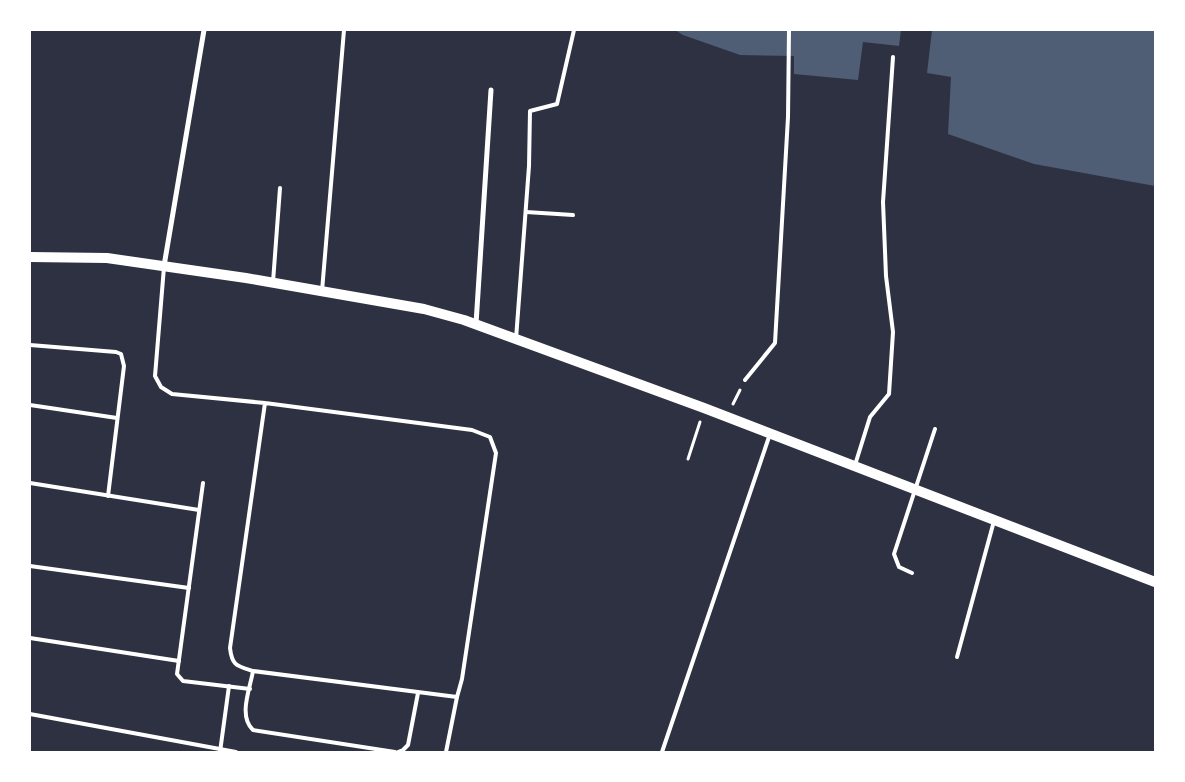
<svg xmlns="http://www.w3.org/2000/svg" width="1185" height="782" viewBox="0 0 1185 782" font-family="'Space Grotesk',sans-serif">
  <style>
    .water { fill: #4f5d75 }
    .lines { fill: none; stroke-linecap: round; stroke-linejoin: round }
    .path { stroke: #fff; stroke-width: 3 }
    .service { stroke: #fff; stroke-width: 4 }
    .minor { stroke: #fff; stroke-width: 5 }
    .secondary { stroke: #fff; stroke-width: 10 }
  </style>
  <rect width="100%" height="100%" fill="#2d3142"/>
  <g class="water">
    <path d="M675,30H901L899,46L863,42L858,80L794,74V56L740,55L683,35Z"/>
    <path d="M932,30H1155V186L1034,164L948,134L951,77L927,73Z"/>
  </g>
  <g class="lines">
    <g class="path">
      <path d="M733,404L740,390"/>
      <path d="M688,459L700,422"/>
    </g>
    <g class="service">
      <path d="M526,212L573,215"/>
      <path d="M164,267L155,376L161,387L172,394L265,403L472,430L490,437L496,453L462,679L457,697L253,671C237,666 232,666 230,648L265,403"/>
      <path d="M273,282L280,188"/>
      <path d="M322,291L344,30"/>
      <path d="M516,339L529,166L530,111L557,104L574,30"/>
      <path d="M30,345L116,352L121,354L124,366L108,496"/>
      <path d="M745,380L775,343L788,117L789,30"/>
      <path d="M30,405L117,418"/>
      <path d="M855,465L870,417L889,394L893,332L886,276L883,202L893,57"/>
      <path d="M30,483L199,510"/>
      <path d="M203,483L177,674L183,681L250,689"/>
      <path d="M30,566L189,588"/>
      <path d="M912,573L899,567L894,554L935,429"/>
      <path d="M30,638L179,661"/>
      <path d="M957,657L994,521"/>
      <path d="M253,671C250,689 238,716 253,730L395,752"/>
      <path d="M30,714L236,752"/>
      <path d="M220,752L229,686"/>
      <path d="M398,752L403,750L408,745L418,693"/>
      <path d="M446,752L457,697"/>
      <path d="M662,752L770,434"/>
    </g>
    <g class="minor">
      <path d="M164,266L204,30"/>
      <path d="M476,324L491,90"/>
    </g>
    <path class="secondary" d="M30,257L107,258L246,278L424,309L464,320L704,408L1155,582"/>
  </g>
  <rect width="1185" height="782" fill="none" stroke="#ffffff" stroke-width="62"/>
</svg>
